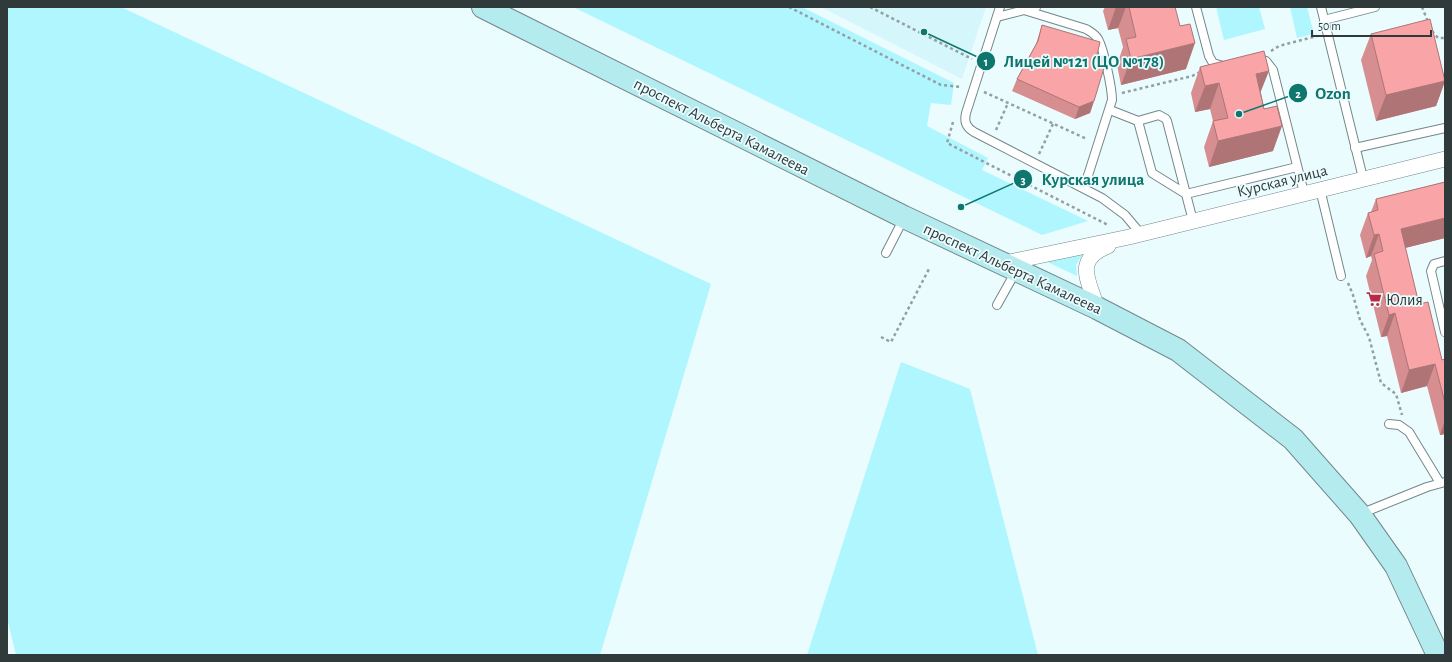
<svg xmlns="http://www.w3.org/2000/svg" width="1452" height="662" viewBox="0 0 1452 662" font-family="'Alegreya Sans',sans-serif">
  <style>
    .built { fill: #d5f6fa }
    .green { fill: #aff6fe }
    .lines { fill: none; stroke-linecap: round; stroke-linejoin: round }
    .lane-casing { stroke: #73888a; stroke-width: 10 }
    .street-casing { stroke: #73888a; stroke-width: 16 }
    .secondary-casing { stroke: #73888a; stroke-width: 24 }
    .path { stroke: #93a0a2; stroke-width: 2.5; stroke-dasharray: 3 3; stroke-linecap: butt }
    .lane { stroke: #fff; stroke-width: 8 }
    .street { stroke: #fff; stroke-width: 15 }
    .secondary { stroke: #b4ebef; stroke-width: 22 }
    .wall { fill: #d68e90 }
    .shaded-wall { fill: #ae7476 }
    .building { fill: #f9a5a8; stroke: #ae7476 }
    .labels { text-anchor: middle; stroke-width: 3.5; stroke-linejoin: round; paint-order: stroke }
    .street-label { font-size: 16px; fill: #313a3b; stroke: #eafcfe }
    .poi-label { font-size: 16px; fill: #313a3b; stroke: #eafcfe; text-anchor: start }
    .leader { fill: none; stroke: #0f766e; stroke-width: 1.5 }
    .callout-dot { fill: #0f766e; stroke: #eafcfe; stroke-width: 1.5 }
    .mark-label { font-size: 12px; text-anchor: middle; font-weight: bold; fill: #fff }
    .callout-label { font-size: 17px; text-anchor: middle; font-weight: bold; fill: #0f766e; stroke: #eafcfe; stroke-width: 3.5; stroke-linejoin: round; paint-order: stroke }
  </style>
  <rect width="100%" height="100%" fill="#eafcfe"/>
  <path class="built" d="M821,7H986L962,79Z"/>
  <g class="green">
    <path d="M7,7H121L711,284L600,655H16L7,618Z"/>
    <path d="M573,7H802L954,83L951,105L931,103L927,126L988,158L982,170L1088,221L1042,235Z"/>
    <path d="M1216,7H1259L1265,29L1224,40Z"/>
    <path d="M1290,7H1307L1314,34L1297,38Z"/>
    <path d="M1086,249L1076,265L1077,276L1043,260Z"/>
    <path d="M901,362L970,389L1038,655H807Z"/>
  </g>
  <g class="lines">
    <defs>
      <g id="lane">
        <path d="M1000,7L966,113C964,122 966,127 974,132L1102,198L1125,215L1141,234"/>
        <path d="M1196,7L1209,56L1213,63L1223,66"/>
        <path d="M1321,7L1363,178"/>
        <path d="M1024,10L1086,29C1091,32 1095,34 1098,39C1104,50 1112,88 1112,100L1084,188"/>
        <path d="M997,17L1036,7"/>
        <path d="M1324,20L1375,7"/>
        <path d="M1256,58L1266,61L1273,70L1304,193"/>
        <path d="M1110,110L1138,121"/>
        <path d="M1355,148L1445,128"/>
        <path d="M1320,189L1341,276"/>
        <path d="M1193,221L1167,121L1166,119L1159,115L1138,121L1152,173L1186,194L1297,167"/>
        <path d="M886,253L904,218"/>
        <path d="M1445,261L1434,264L1431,271L1445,332"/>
        <path d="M997,305L1016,271"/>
        <path d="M1389,424L1399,425L1409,432L1440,483"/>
        <path d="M1360,514L1427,487L1445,482"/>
      </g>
      <g id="street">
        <path d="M1005,263L1129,237L1445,159"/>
        <path d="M1097,308C1089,280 1073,260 1108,246"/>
      </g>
      <path id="secondary" d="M483,7L904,217L1097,308L1178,350L1293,439L1360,515L1396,566L1438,655"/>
    </defs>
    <use href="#lane" class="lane-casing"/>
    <use href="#street" class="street-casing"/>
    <use href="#secondary" class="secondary-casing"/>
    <g class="path">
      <path d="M789,7L941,85L962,87"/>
      <path d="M870,7L972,59"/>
      <path d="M1422,7L1428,22"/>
      <path d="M1432,31L1438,38H1445"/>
      <path d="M1271,51L1279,46L1317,36"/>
      <path d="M984,92L1087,139"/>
      <path d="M1122,93L1192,76L1200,72"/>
      <path d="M953,122L947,143L1108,225"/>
      <path d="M996,130L1008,103"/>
      <path d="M1039,154L1053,124"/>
      <path d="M1348,283L1353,295L1360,320L1369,337L1381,383L1396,394L1402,415"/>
      <path d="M881,337L891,342L930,267"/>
    </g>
    <use href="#lane" class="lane"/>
    <use href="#street" class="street"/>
    <use href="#secondary" class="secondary"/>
  </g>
  <g class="wall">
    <path d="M1105,7H1175L1186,69L1121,85L1117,65L1123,47L1118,28L1108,30L1103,11Z"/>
    <path d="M1042,25L1097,55L1094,101L1090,113L1075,119L1012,91L1017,79L1036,44Z"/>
    <path d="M1371,34L1445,81L1436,106L1376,121L1361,60Z"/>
    <path d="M1200,67L1261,93L1273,151L1209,167L1204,147L1213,121L1210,109L1195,112L1191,93Z"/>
    <path d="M1445,182V238L1405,248L1419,304L1442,360L1445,359V434L1440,435L1427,386L1401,393L1387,336L1381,337L1366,276L1372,260L1371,256L1366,258L1360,235L1368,213L1371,212L1376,199Z"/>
  </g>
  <g class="shaded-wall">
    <path d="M1116,7H1126L1118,28L1108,30Z"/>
    <path d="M1195,43L1186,69L1121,85L1131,59Z"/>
    <path d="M1269,71L1259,96L1256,74Z"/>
    <path d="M1445,81L1436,106L1376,121L1386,95Z"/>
    <path d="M1219,83L1210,109L1195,112L1205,86Z"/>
    <path d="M1094,101L1090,113L1075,119L1079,107Z"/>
    <path d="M1282,126L1273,151L1209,167L1218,141Z"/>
    <path d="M1445,218V238L1393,251L1401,229Z"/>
    <path d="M1379,234L1371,256L1366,258L1374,235Z"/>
    <path d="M1395,313L1387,336L1381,337L1389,315Z"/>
    <path d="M1435,364L1427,386L1401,393L1409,370Z"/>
    <path d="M1445,420V434L1440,435Z"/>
  </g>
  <g class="building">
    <path d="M1129,7H1175L1180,26L1190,24L1195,43L1131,59L1126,39L1136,37Z"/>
    <path d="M1430,19L1445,81L1386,95L1371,34Z"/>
    <path d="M1042,25L1100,42L1097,55L1107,58L1094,101L1079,107L1017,79L1038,41Z"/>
    <path d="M1264,51L1269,71L1256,74L1264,109L1277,106L1282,126L1218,141L1213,121L1228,118L1219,83L1205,86L1200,67Z"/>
    <path d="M1445,182V218L1401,229L1419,304L1428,302L1442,360L1445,359V403L1435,364L1409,370L1395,313L1389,315L1374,254L1383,251L1379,234L1374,235L1368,213L1378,210L1376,199Z"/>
  </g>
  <defs>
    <symbol id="supermarket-bare" viewBox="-9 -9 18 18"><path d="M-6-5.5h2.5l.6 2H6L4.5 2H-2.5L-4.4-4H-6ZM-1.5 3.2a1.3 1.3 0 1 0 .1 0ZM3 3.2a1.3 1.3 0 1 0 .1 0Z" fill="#bb2a43" stroke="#eafcfe" stroke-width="2.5" paint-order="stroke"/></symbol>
  </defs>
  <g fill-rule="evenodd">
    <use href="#supermarket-bare" x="1363" y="288" width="22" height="22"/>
  </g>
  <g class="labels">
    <g class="street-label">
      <text transform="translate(722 126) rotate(27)" y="6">проспект Альберта Камалеева</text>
      <text transform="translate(1282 180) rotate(-14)" y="6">Курская улица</text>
      <text transform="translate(1013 268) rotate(25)" y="6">проспект Альберта Камалеева</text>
    </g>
    <g class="poi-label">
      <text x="1386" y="305">Юлия</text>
    </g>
  </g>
  <path class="leader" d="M924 32L986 61M1239 114L1298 93M961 207L1023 179"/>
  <g class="callout-dot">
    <circle cx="924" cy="32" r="4"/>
    <circle cx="1239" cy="114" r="4"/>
    <circle cx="961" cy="207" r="4"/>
    <circle cx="986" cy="61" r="10"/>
    <circle cx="1298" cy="93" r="10"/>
    <circle cx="1023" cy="179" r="10"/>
  </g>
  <g class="mark-label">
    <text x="986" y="66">1</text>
    <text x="1298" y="98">2</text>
    <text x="1023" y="184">3</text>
  </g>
  <g class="callout-label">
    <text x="1084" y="67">Лицей №121 (ЦО №178)</text>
    <text x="1333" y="99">Ozon</text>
    <text x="1093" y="185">Курская улица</text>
  </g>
  <rect width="1452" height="662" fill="none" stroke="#313a3b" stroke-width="16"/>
  <path d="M1312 30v6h119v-6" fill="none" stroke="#313a3b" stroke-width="2"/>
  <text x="1318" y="30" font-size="12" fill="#313a3b" stroke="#eafcfe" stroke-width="3" paint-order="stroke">50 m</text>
</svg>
